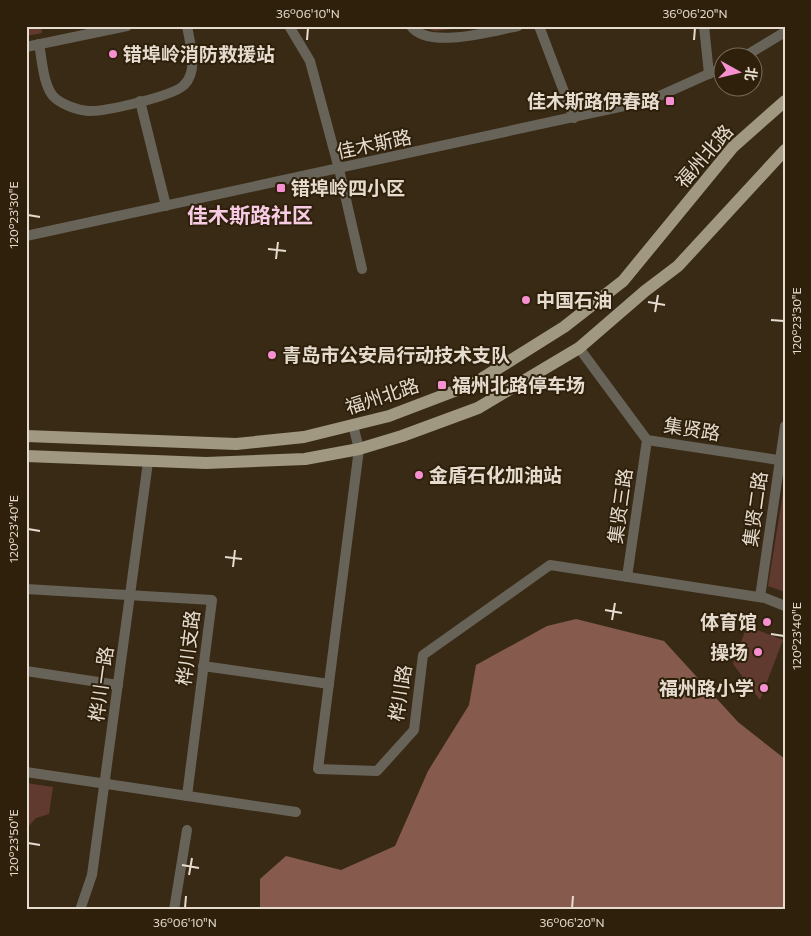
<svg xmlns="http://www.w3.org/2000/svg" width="811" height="936" viewBox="0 0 811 936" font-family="Commissioner,'Noto Sans SC',sans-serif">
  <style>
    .green { fill: #613a2f }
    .forest { fill: #865b4e }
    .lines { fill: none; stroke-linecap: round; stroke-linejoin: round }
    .minor { stroke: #676358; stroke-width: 10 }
    .major { stroke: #a09881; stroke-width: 12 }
    .ticks { fill: none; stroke: #e5dbce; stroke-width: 2 }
    .poi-dot { fill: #f690d0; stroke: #2e200b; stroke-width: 2 }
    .labels { text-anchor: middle; stroke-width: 4; stroke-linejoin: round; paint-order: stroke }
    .poi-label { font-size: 19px; font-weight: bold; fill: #e5dbce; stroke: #2e200b; text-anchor: start }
    .street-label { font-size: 19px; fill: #e5dbce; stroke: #2e200b }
    .quarter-label { font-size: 21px; font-weight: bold; fill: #f8cbe5; stroke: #2e200b }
    .neatline { fill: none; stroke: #e5dbce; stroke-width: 2 }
    .ticks-label { font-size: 12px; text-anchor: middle; fill: #e5dbce }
  </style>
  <rect width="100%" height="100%" fill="#392a15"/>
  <g class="green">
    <path d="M26,26H41L42,33L26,36Z"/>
    <path d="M420,26H478L435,31Z"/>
    <path d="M785,481V592L768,586Z"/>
    <path d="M747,626L783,640L760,700L733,664Z"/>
    <path d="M26,783L53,787L49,814L36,818L26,829Z"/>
  </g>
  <path class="forest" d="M576,619L664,641L738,722L785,759V910H260V879L286,856L341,870L395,846L428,771L469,705L476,665L547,626Z"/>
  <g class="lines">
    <g class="minor">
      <path d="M289,26L310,61L339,169L362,269"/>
      <path d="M411,26C428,50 493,31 518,26"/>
      <path d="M539,26L574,118"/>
      <path d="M704,26L709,74"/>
      <path d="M39,44C42,59 43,84 53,96C60,104 77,110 88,111C104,112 174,96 184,85C199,71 190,44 187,26"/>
      <path d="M26,47L127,26"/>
      <path d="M742,58L785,32"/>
      <path d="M140,101L166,206"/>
      <path d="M26,236L624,106L657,97L724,67"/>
      <path d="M579,348L647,440L785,461"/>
      <path d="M353,425L359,449L318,769L377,771L414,730L423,655L550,565L765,598L785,606"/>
      <path d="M627,577L647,440"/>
      <path d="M26,589L212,600L187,796"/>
      <path d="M760,597L785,426"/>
      <path d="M203,666L329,684"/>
      <path d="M26,671L118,685"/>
      <path d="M26,772L296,812"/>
      <path d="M80,910L92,875L148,462"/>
      <path d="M174,910L187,830"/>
    </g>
    <g class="major">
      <path d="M26,436L236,444L304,437L389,416L473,384L564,327L623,281L733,147L785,101"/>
      <path d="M26,456L206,463L305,459L359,449L402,436L478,408L579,348L645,291L678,266L785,150"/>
    </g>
  </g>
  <path class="ticks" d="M307,40L308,28M694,40L695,28M28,215L40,217M268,249L286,251M276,259L278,242M648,302L665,305M655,312L658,295M771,320L784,321M28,529L40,531M225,557L242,559M233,567L235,550M605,610L622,613M612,620L615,603M771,634L784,636M28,843L40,845M182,865L199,868M189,875L192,858M185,908L186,896M572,908L573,896"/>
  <g class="poi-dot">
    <circle cx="113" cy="54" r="5"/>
    <rect x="665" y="96" width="10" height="10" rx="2.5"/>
    <rect x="276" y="183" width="10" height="10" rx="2.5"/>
    <circle cx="526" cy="300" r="5"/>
    <circle cx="272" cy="355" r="5"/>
    <rect x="437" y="380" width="10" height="10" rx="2.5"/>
    <circle cx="419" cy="475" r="5"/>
    <circle cx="767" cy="622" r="5"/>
    <circle cx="758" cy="652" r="5"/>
    <circle cx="764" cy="688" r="5"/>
  </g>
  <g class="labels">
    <g class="poi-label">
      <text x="123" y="61">错埠岭消防救援站</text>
      <text x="660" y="108" text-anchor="end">佳木斯路伊春路</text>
      <text x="291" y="195">错埠岭四小区</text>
      <text x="536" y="307">中国石油</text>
      <text x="282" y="362">青岛市公安局行动技术支队</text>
      <text x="452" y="392">福州北路停车场</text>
      <text x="429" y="482">金盾石化加油站</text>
      <text x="757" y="629" text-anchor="end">体育馆</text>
      <text x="748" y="659" text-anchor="end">操场</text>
      <text x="754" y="695" text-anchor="end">福州路小学</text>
    </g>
    <g class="street-label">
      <text transform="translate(374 144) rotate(-12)" y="7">佳木斯路</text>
      <text transform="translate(704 156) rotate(-49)" y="7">福州北路</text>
      <text transform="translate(382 396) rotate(-18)" y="7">福州北路</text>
      <text transform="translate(692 429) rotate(9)" y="7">集贤路</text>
      <text transform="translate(620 506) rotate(-82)" y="7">集贤三路</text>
      <text transform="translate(755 509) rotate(-82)" y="7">集贤二路</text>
      <text transform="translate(188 648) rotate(-83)" y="7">桦川支路</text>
      <text transform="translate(101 684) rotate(-82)" y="7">桦川一路</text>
      <text transform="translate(400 693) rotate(-81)" y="7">桦川路</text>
    </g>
    <g class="quarter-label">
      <text x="250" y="223">佳木斯路社区</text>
    </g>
  </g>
  <rect width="811" height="936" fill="none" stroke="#2e200b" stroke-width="55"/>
  <g transform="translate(738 72) rotate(98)"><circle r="24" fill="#2e200b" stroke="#776b59"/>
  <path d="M0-4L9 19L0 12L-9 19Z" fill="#f690d0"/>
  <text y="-8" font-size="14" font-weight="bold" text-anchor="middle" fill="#e5dbce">北</text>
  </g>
  <rect x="28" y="28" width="756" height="880" class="neatline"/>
  <g class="ticks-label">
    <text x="308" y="18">36°06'10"N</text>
    <text x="695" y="18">36°06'20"N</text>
    <text transform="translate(14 215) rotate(-90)" y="4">120°23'30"E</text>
    <text transform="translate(797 321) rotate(-90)" y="4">120°23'30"E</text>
    <text transform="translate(14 529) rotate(-90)" y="4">120°23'40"E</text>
    <text transform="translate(797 636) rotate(-90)" y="4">120°23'40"E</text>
    <text transform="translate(14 843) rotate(-90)" y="4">120°23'50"E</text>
    <text x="185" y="927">36°06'10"N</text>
    <text x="572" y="927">36°06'20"N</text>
  </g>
</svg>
